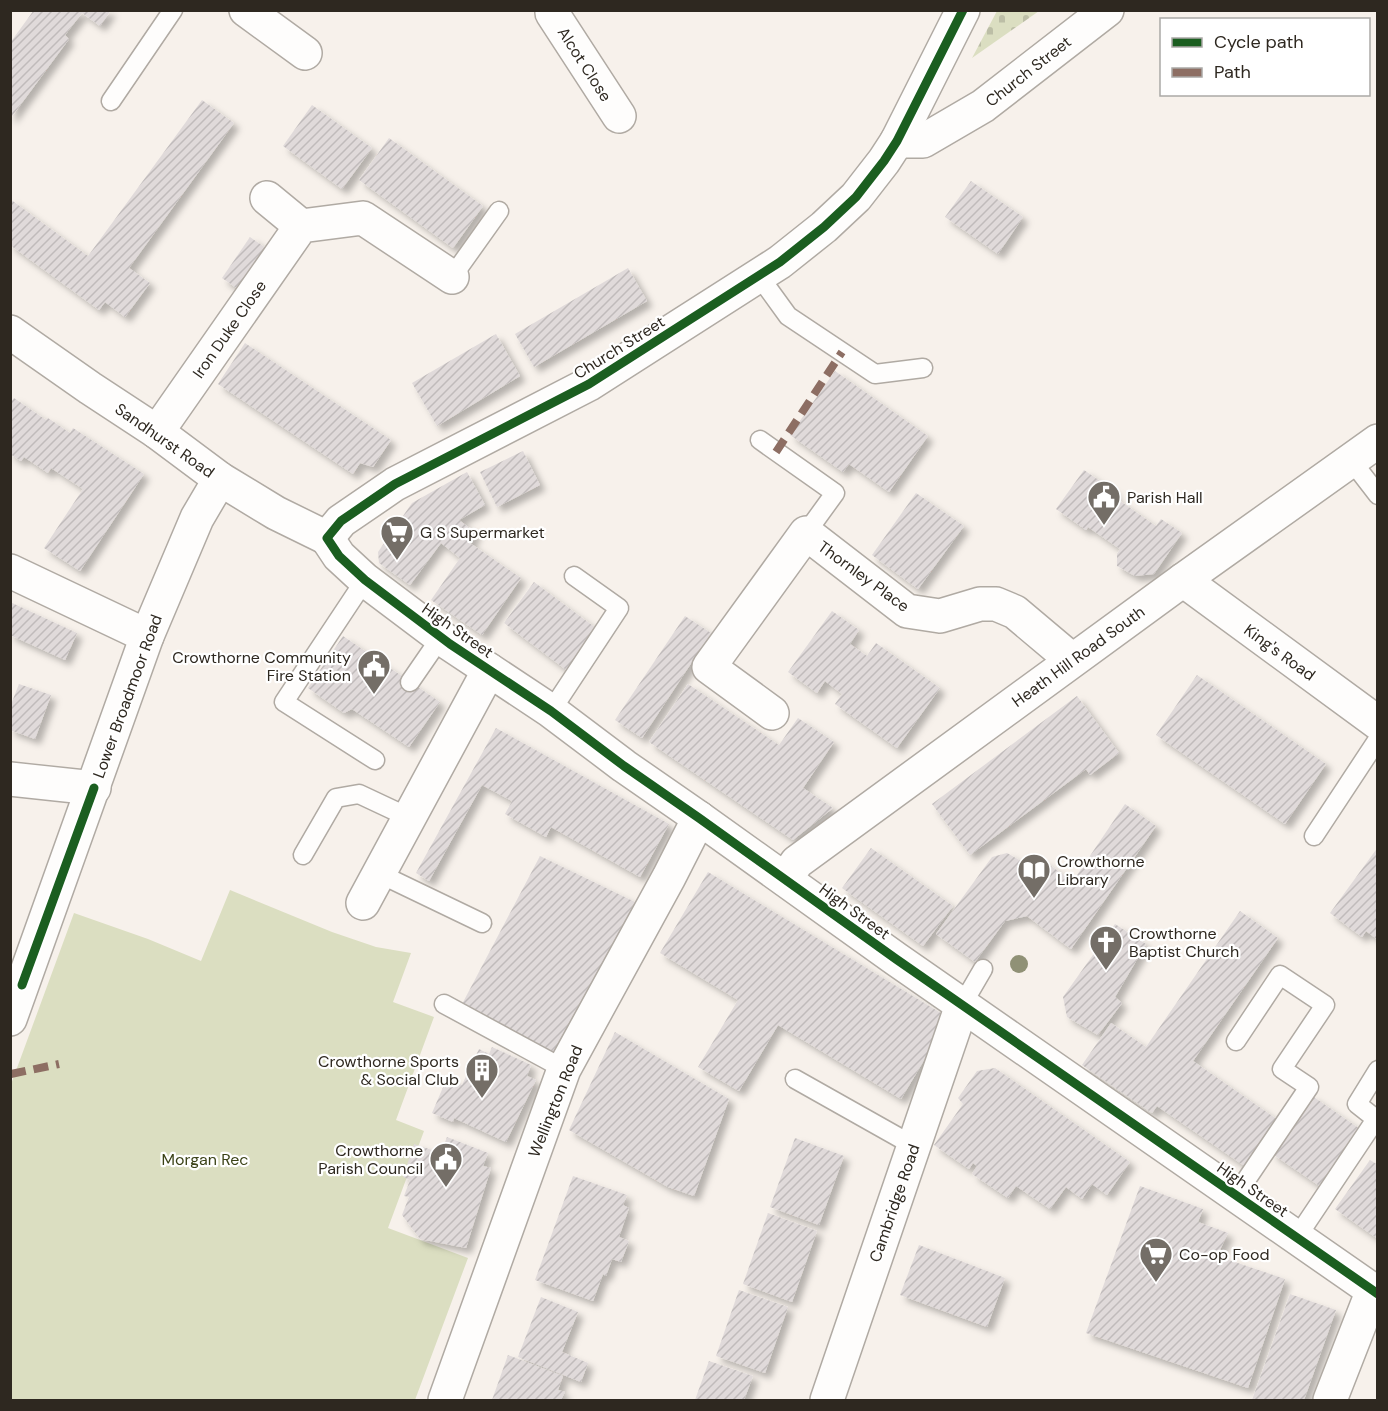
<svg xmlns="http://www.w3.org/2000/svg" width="1388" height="1411" viewBox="0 0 1388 1411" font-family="'DM Sans',sans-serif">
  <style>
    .cemetery { fill: url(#cemetery-stones) }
    .park { fill: #dbdec1 }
    .building { fill: url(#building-hatch); filter: url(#shadow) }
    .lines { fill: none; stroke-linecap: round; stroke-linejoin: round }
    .service-casing { stroke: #b0aaa3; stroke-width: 21 }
    .minor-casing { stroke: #b0aaa3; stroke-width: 36 }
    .tertiary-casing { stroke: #b0aaa3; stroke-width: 36 }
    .service { stroke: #fefdfc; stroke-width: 18 }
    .minor { stroke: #fefdfc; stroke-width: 33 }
    .tertiary { stroke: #fefdfc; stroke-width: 33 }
    .quiet { stroke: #8d6e63; stroke-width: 8; stroke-dasharray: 15 8; stroke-linecap: butt }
    .cycleway-casing { stroke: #fff; stroke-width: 13 }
    .cycleway { stroke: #1b5e20; stroke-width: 9 }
    .tree { fill: #909176 }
    .labels { text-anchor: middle; stroke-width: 4.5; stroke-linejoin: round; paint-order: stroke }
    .street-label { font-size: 16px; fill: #2e2820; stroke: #fff }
    .poi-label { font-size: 16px; fill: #2e2820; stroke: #fff; text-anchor: start }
    .park-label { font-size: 16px; fill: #3b4217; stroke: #fff }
  </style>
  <defs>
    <pattern id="cemetery-stones" width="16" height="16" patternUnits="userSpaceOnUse" patternTransform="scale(1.5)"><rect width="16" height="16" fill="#dbdec1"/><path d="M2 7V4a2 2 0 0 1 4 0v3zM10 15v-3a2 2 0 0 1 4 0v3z" fill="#bcbea6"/></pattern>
    <pattern id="building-hatch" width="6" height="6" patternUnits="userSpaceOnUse" patternTransform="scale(1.5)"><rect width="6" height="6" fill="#e0dada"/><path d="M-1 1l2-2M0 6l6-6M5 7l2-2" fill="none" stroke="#c0bbbb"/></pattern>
    <filter id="shadow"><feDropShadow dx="5.5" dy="5.5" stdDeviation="3" flood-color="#0004"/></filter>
  </defs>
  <rect width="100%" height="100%" fill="#f7f1eb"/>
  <path class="cemetery" d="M997,11H1039L972,58Z"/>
  <path class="park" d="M230,890L332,932L376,947L411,953L393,1002L434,1017L396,1120L424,1131L388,1228L468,1258L415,1400H11L10,1087L74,913L148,939L201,961Z"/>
  <g class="building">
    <path d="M34,10H111L100,26L82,13L65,35L69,39L10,119V43Z"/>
    <path d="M202,100L234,123L129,268L150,283L125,317L105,302L99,310L10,245V199L88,256Z"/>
    <path d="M312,105L372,148L342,189L283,146Z"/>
    <path d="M389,138L483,206L453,248L359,180Z"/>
    <path d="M971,181L1023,217L998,254L945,217Z"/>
    <path d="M250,237L273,253L245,294L222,278Z"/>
    <path d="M628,268L647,301L534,367L515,334Z"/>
    <path d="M496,334L520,376L437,426L412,383Z"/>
    <path d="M245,343L391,440L373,467L360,463L353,474L218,384Z"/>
    <path d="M835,371L928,436L889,492L849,464L843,472L790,435Z"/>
    <path d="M14,398L46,420L48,418L70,433L73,428L144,474L80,571L44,548L83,489L51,468L48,473L24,457L21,461L10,454V403Z"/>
    <path d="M523,451L540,485L497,507L480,472Z"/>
    <path d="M1084,470L1116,492L1113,496L1156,526L1161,519L1182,533L1154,574L1135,576L1117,566V554L1120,549L1088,527L1086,530L1056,509Z"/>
    <path d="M467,472L485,505L459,520L476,533L470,543L521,578L482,635L431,600L460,558L441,543L410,585L379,563L378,552L412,503Z"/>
    <path d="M916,493L964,526L918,589L872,555Z"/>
    <path d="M534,582L600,631L569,672L504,623Z"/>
    <path d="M10,602L77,633L65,660L10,635Z"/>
    <path d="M832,611L859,630L850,644L867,656L876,643L940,688L897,748L835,704L842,694L825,681L817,693L788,672Z"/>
    <path d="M685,616L711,633L642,738L615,720Z"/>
    <path d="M343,636L440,702L409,747L352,709L344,713L308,688Z"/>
    <path d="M1197,675L1326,764L1285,824L1156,735Z"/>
    <path d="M19,684L51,695L35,739L10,730V707Z"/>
    <path d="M688,684L779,745L798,718L834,742L803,788L833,808L793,840L649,742Z"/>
    <path d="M1077,696L1119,753L1090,775L1086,769L970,855L932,804Z"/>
    <path d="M496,728L669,824L640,877L551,827L546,837L505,814L512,801L482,785L429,881L416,873Z"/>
    <path d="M1125,804L1156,826L1071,949L1027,916L1005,921L975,962L936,934L992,857L1007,853L1026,864L1042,860L1073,881Z"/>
    <path d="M1378,847V940L1366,931L1362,937L1330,913Z"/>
    <path d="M871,848L953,906L923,946L842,888Z"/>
    <path d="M540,856L635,902L552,1054L460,1008Z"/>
    <path d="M708,872L949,1018L901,1099L778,1025L739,1091L698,1067L738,1000L660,953Z"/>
    <path d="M1240,911L1278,938L1193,1061L1278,1120L1246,1167L1157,1106L1152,1113L1082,1065L1111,1023L1146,1047Z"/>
    <path d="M1115,924L1146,944L1115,997L1122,1003L1098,1035L1067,1017L1063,997Z"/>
    <path d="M615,1032L729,1099L694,1196L668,1187L569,1130Z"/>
    <path d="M492,1047L531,1065L527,1076L536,1080L506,1142L454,1118L453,1122L432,1113L447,1078L462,1085L479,1049L489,1054Z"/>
    <path d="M995,1068L1130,1162L1107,1195L1092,1184L1082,1199L1066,1187L1050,1209L1016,1186L1008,1198L972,1174L977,1166L973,1163L969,1169L934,1145L963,1104L958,1098L977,1071Z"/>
    <path d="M1311,1095L1360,1129L1321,1187L1271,1153Z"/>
    <path d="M447,1137L488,1153L483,1166L491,1168L466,1248L420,1239L402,1215L409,1197L404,1196L410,1180L403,1177L414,1144L441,1153Z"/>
    <path d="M795,1138L844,1156L819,1225L770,1207Z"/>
    <path d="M1370,1160L1378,1165V1239L1335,1209Z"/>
    <path d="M573,1176L627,1195L623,1205L629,1208L619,1237L629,1241L621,1262L612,1259L606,1276L603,1274L593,1301L535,1280Z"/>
    <path d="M1140,1186L1203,1209L1198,1222L1228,1233L1217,1256L1285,1279L1248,1388L1086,1333Z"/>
    <path d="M768,1213L817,1231L792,1302L743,1284Z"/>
    <path d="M919,1245L1005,1278L987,1327L900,1295Z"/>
    <path d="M739,1290L788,1307L765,1373L716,1356Z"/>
    <path d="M1290,1294L1336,1310L1304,1400H1252Z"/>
    <path d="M541,1297L578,1312L562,1352L588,1363L581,1382L518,1357Z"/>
    <path d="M508,1355L563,1376L558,1390L565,1392L561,1400H492Z"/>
    <path d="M709,1361L753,1376L744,1400H695Z"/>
  </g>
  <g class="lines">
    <defs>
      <g id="service">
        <path d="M111,101L173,10"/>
        <path d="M759,276L788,316L875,374L923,368"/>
        <path d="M452,277L499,211"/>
        <path d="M760,440L835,493L806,533"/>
        <path d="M1351,460L1378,495"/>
        <path d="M365,580L284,702L375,760"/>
        <path d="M410,682L441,637"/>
        <path d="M551,711L619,608L574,576"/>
        <path d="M1314,836L1378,739"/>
        <path d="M303,855L336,798L359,794L408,817"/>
        <path d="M378,873L482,923"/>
        <path d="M444,1004L564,1069"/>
        <path d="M962,1005L983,969"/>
        <path d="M1236,1041L1280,975L1325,1005L1282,1069L1309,1087L1236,1195"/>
        <path d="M795,1079L914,1146"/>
        <path d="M1297,1237L1376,1119L1357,1104L1378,1070"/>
      </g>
      <g id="minor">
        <path d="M246,10L305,53"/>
        <path d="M552,10V13L619,116"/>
        <path d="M897,141H923L983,106L1107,10"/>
        <path d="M267,198L301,226"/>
        <path d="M157,432L301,226L363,218L452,277"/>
        <path d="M10,571L147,636"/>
        <path d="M1183,580L1378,723"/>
        <path d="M772,713L709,667L806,533L907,611L940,616L980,604H996L1015,612L1072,660"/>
        <path d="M10,779L94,788"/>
        <path d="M785,879L797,862L1183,580L1378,441"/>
        <path d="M363,903L489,670"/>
        <path d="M445,1400L564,1069L669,877L699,818"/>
        <path d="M827,1400L962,1005"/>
        <path d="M1330,1400L1373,1290"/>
      </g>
      <g id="tertiary">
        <path d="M10,332L90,388L157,432L220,479L276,513L327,538"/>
        <path d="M327,538L339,556L365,580L450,644L551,711L624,766L699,818L896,959L1378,1294"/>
        <path d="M327,538L341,521L395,484L589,384L780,262L824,227L856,197L884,161L897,141L963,10"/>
        <path d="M10,1019L147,636L197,518L220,479"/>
      </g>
    </defs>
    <use href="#service" class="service-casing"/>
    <use href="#minor" class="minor-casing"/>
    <use href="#tertiary" class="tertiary-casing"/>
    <use href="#service" class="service"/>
    <use href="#minor" class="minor"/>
    <use href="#tertiary" class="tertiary"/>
    <g class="quiet">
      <path d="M776,452L842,352"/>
      <path d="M11,1074L59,1064"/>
    </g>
    <defs>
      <g id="cycleway">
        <path d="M963,10L897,141L884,161L856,197L824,227L780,262L589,384L395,484L341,521L327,538L339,556L365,580L450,644L551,711L624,766L699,818L896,959L1378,1294"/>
        <path d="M22,985L94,788"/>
      </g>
    </defs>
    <use href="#cycleway" class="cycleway-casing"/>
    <use href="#cycleway" class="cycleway"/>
  </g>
  <circle class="tree" cx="1019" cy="964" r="9"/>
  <defs>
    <symbol id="civic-pin" viewBox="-11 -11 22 30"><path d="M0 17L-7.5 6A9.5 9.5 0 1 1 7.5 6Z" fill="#746e67" stroke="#fff"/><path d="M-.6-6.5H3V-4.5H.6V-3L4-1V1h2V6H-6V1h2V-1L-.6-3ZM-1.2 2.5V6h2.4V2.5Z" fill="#fff"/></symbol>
    <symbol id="supermarket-pin" viewBox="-11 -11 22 30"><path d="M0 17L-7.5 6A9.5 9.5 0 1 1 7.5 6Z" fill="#746e67" stroke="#fff"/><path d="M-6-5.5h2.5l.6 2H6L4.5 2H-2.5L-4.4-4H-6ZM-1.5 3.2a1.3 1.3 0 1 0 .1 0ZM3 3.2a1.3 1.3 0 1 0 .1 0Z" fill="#fff"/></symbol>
    <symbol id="library-pin" viewBox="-11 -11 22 30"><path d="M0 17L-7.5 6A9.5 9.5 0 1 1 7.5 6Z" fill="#746e67" stroke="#fff"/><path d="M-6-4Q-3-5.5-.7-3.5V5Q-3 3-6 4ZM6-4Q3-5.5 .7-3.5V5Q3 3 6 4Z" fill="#fff"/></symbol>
    <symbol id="church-pin" viewBox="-11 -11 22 30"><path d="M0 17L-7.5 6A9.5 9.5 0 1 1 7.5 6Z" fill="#746e67" stroke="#fff"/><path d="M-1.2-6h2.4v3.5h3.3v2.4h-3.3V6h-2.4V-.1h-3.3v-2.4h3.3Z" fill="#fff"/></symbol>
    <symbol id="building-pin" viewBox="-11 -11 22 30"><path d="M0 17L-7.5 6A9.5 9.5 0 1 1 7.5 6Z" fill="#746e67" stroke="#fff"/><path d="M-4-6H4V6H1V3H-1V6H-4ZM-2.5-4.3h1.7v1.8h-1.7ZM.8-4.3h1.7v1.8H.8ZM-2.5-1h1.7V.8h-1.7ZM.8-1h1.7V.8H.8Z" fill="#fff"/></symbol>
  </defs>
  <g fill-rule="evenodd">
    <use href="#civic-pin" x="1085" y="478" width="38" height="52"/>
    <use href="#supermarket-pin" x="378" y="513" width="38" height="52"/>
    <use href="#civic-pin" x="355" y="647" width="38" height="52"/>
    <use href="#library-pin" x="1015" y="851" width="38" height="52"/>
    <use href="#church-pin" x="1087" y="923" width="38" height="52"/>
    <use href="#building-pin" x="463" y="1051" width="38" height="52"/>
    <use href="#civic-pin" x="427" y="1140" width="38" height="52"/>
    <use href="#supermarket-pin" x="1137" y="1235" width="38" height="52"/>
  </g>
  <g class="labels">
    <g class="street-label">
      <text transform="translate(585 64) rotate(57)" y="6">Alcot Close</text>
      <text transform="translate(1028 71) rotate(-38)" y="6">Church Street</text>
      <text transform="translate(229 329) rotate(-55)" y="6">Iron Duke Close</text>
      <text transform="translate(619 347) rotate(-32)" y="6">Church Street</text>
      <text transform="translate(165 440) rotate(35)" y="6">Sandhurst Road</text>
      <text transform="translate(864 576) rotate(36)" y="6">Thornley Place</text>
      <text transform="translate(458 630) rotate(35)" y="6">High Street</text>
      <text transform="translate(1280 652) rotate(36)" y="6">King's Road</text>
      <text transform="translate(1078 656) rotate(-36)" y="6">Heath Hill Road South</text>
      <text transform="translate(127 696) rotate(-70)" y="6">Lower Broadmoor Road</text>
      <text transform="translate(855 911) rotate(36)" y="6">High Street</text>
      <text transform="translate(555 1101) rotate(-68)" y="6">Wellington Road</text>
      <text transform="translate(1253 1189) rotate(35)" y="6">High Street</text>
      <text transform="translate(894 1203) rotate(-71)" y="6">Cambridge Road</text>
    </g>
    <g class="poi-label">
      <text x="1127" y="503">Parish Hall</text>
      <text x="420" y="538">G S Supermarket</text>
      <text x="351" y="663" text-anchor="end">Crowthorne Community<tspan x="351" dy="18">Fire Station</tspan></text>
      <text x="1057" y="867">Crowthorne<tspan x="1057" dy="18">Library</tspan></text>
      <text x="1129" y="939">Crowthorne<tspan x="1129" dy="18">Baptist Church</tspan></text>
      <text x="459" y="1067" text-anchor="end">Crowthorne Sports<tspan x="459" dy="18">&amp; Social Club</tspan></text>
      <text x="423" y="1156" text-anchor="end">Crowthorne<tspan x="423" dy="18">Parish Council</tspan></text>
      <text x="1179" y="1260">Co-op Food</text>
    </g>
    <g class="park-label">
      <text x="205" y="1165">Morgan Rec</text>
    </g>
  </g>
  <rect width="1388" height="1411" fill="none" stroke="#2e2820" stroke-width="24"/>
  <rect x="1160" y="18" width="210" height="78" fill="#ffffff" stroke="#aba9a6" stroke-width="1.5"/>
  <rect x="1172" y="38" width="30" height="9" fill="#1b5e20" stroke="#aba9a6" stroke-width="1.5"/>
  <text x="1214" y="48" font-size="18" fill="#2e2820">Cycle path</text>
  <rect x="1172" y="68" width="30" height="9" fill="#8d6e63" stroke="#aba9a6" stroke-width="1.5"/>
  <text x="1214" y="78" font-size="18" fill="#2e2820">Path</text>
</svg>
